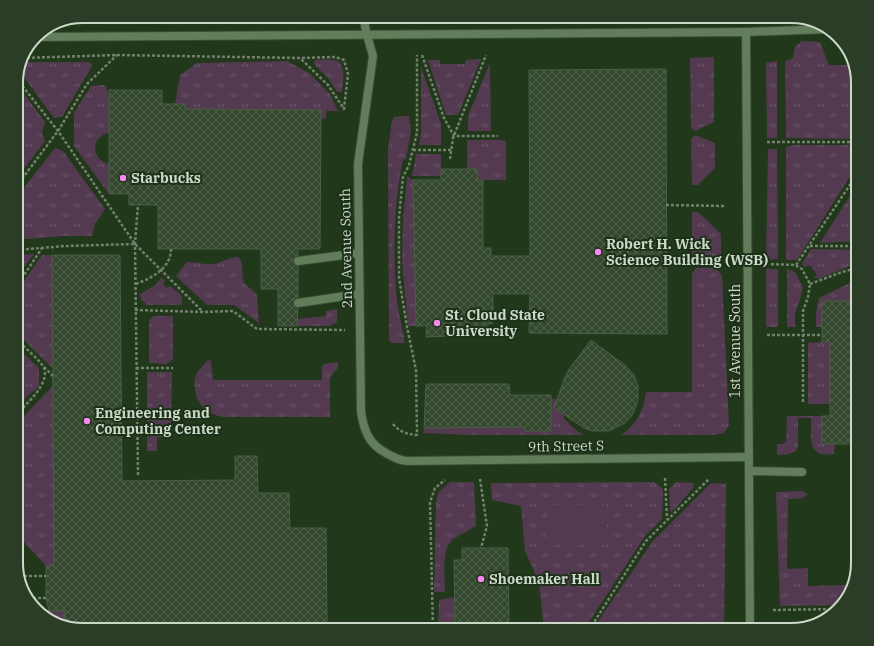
<svg xmlns="http://www.w3.org/2000/svg" width="874" height="646" viewBox="0 0 874 646" font-family="'IBM Plex Serif',serif">
  <style>
    .built { fill: #21381a }
    .grass { fill: url(#grass-tufts) }
    .park { fill: #533a51 }
    .building { fill: url(#building-cross-hatch); stroke: #4a5f44 }
    .lines { fill: none; stroke-linecap: round; stroke-linejoin: round }
    .lane-casing { stroke: #394b34; stroke-width: 10 }
    .street-casing { stroke: #394b34; stroke-width: 10 }
    .path { stroke: #72816d; stroke-width: 2.5; stroke-dasharray: 3 2; stroke-linecap: butt }
    .lane { stroke: #627d5a; stroke-width: 8 }
    .street { stroke: #627d5a; stroke-width: 8 }
    .poi-dot { fill: #f689ed; stroke: #1d3018; stroke-width: 1.5 }
    .labels { text-anchor: middle; stroke-width: 4; stroke-linejoin: round; paint-order: stroke }
    .poi-label { font-size: 14px; font-weight: bold; fill: #ccd8c8; stroke: #1d3018; text-anchor: start }
    .street-label { font-size: 14px; fill: #ccd8c8; stroke: #1d3018 }
    .rim { fill: none; stroke: #ccd8c8; stroke-width: 2 }
  </style>
  <defs>
    <pattern id="grass-tufts" width="24" height="20" patternUnits="userSpaceOnUse"><rect width="24" height="20" fill="#533a51"/><path d="M3 7l-1-3M5 7V3M7 7l1-3M15 17l-1-3M17 17v-4M19 17l1-3" fill="none" stroke="#6b5669"/></pattern>
    <pattern id="building-cross-hatch" width="8" height="8" patternUnits="userSpaceOnUse"><rect width="8" height="8" fill="#34482f"/><path d="M0 0l8 8M0 8l8-8" fill="none" stroke="#50624c"/></pattern>
  </defs>
  <rect width="100%" height="100%" fill="#1d3018"/>
  <path class="built" d="M83,16H791L832,30L851,54L858,83V563L844,604L820,623L791,630H83L42,616L23,593L16,567V78L23,54L39,33Z"/>
  <g class="grass">
    <path d="M109,16H190L189,20H109Z"/>
    <path d="M802,41L820,42L829,65H854L858,83V139L786,138L785,61L793,58L795,47Z"/>
    <path d="M714,57V122L695,131L691,127L690,58Z"/>
    <path d="M481,59L458,115H446L428,60H440V64H465L466,60Z"/>
    <path d="M315,60C321,60 328,59 334,60C347,62 343,83 342,92H337L328,78L314,64Z"/>
    <path d="M287,61L309,73L330,94L338,111H326V118L321,119L320,110L185,109V104H175L180,75L197,63Z"/>
    <path d="M777,61V138H767L766,63Z"/>
    <path d="M26,62H89L92,64V66L62,117L54,118L21,73L19,68L20,65Z"/>
    <path d="M490,63L491,131H468V116Z"/>
    <path d="M421,67L441,124V145H419L421,133Z"/>
    <path d="M105,85L109,96V133C90,136 91,160 109,164V194L74,146V113L91,86Z"/>
    <path d="M16,87H19L45,122L42,133L45,141L16,179Z"/>
    <path d="M409,116L411,131L406,159H403C394,204 393,246 396,292C397,302 399,313 401,322C402,330 405,336 404,343H392L389,340L388,149L392,121L394,117Z"/>
    <path d="M695,135L715,143V168L698,185H692L691,139Z"/>
    <path d="M467,140H502L506,141V180H477V170L467,169Z"/>
    <path d="M793,145H858V164L797,260H786V147Z"/>
    <path d="M55,148L63,151L105,209L95,224L92,236H63L16,240V198Z"/>
    <path d="M768,149H777L778,259L766,260Z"/>
    <path d="M416,154H441V176H412Z"/>
    <path d="M407,176L413,180L416,326H408L402,262L403,220Z"/>
    <path d="M858,183V241L820,243Z"/>
    <path d="M692,212H698L721,234V256L716,263H694L692,261Z"/>
    <path d="M811,249L858,250V263L818,279L813,277L817,275L810,265L805,267L802,264Z"/>
    <path d="M34,254L16,278V255Z"/>
    <path d="M42,255H52L53,369L16,332V292Z"/>
    <path d="M238,257C245,264 241,272 243,280C245,287 254,289 257,295L259,323L234,305H207L176,276L187,262C196,262 204,265 213,264C222,263 229,257 238,257Z"/>
    <path d="M696,268H716L722,276L729,425L724,433L713,435H621C638,424 643,411 646,392H692V274Z"/>
    <rect x="766" y="269" width="12" height="58"/>
    <path d="M787,269L795,272L803,287L800,300L795,312V327H787Z"/>
    <path d="M161,278L165,280L163,284L167,288L170,286L182,296V305H147L141,300L140,294L154,286Z"/>
    <path d="M858,279V301H822V327H816V313L819,298Z"/>
    <path d="M337,309V322L330,326H297V319L326,316V311Z"/>
    <path d="M154,316H173V359L167,364L149,363V320Z"/>
    <path d="M822,342H830V404H808V343Z"/>
    <path d="M16,346L39,368V386L16,407Z"/>
    <path d="M208,360L211,361L213,380H322V367L324,364L338,362V368L330,377V417H223C207,414 196,404 195,388C194,384 194,379 196,375C198,370 204,365 208,360Z"/>
    <path d="M147,372H172L171,437H157V451H147Z"/>
    <path d="M53,386L54,566H46L23,541V480L16,448V424Z"/>
    <path d="M545,399H558C561,419 568,424 583,435H473L423,433L424,428L507,427Z"/>
    <path d="M787,416H822V444H835L834,454C830,454 825,455 821,454C807,450 812,428 811,418H798V446L796,451L789,454L777,455V444H783L786,442Z"/>
    <path d="M450,482H474L476,526C468,531 459,535 452,540C441,550 445,579 445,592H434L436,503L438,493Z"/>
    <path d="M654,482L663,489L662,519L645,536L584,630H544L539,582L525,551L521,506L492,500L491,483Z"/>
    <path d="M676,482L694,483L693,488L674,510L670,512L669,489Z"/>
    <path d="M711,483L726,484L724,630H592L653,541Z"/>
    <path d="M803,491L807,495L802,498L788,499L787,569L808,568V586L851,585L843,605L780,606L776,492Z"/>
    <path d="M454,597L455,626H445V630H438L439,600Z"/>
    <path d="M49,611H65V624L42,616Z"/>
  </g>
  <rect class="park" x="547" y="505" width="60" height="40"/>
  <g class="building">
    <path d="M666,69L667,334L529,333L530,294H493V323L488,324V334L426,337L427,326H416L413,180H441V169H477V180H483V248H491V256H530L529,70Z"/>
    <path d="M109,90H162V104H185V109L321,110L320,249H298V255L293,259V264L298,266V297L294,299L293,303L294,307L298,308L297,326H278V289H261V249H158V205H129V194H109Z"/>
    <path d="M52,255H120L122,481L235,480V456H257L258,493H289L290,528H326L327,624L299,626V630H83L65,624V611H49L46,598V566H54Z"/>
    <path d="M822,301H858V444H822V416H830V342H822Z"/>
    <path d="M591,340L626,366L634,375L638,386V400L633,414L625,423L609,431H593L584,428L554,408L565,377L570,368Z"/>
    <path d="M426,384H509L510,395H551V431H525V427L424,428Z"/>
    <path d="M462,548H508L509,630H455L454,560H462Z"/>
  </g>
  <g class="lines">
    <defs>
      <g id="lane">
        <path d="M363,16L367,35"/>
        <path d="M746,32L830,29"/>
        <path d="M298,261L359,253"/>
        <path d="M298,303L359,294"/>
      </g>
      <g id="street">
        <path d="M367,35L373,56L358,164L361,412C364,431 369,444 386,453C393,457 398,460 407,461L748,457"/>
        <path d="M36,37L746,32L750,630"/>
        <path d="M749,471L802,472"/>
      </g>
    </defs>
    <use href="#lane" class="lane-casing"/>
    <use href="#street" class="street-casing"/>
    <g class="path">
      <path d="M422,55L444,118L454,136H498"/>
      <path d="M22,58L117,55L300,58L335,57L344,60L348,74L344,109L328,85L300,58"/>
      <path d="M16,78L58,131L135,244L203,312"/>
      <path d="M767,142H858"/>
      <path d="M413,150H451"/>
      <path d="M450,159L453,138L486,55"/>
      <path d="M16,187L58,131L87,84L117,55"/>
      <path d="M666,205L725,206"/>
      <path d="M810,246H858"/>
      <path d="M16,250L65,246L135,244"/>
      <path d="M766,264L795,265L802,269L810,284L808,297L803,311V404"/>
      <path d="M796,265L858,173"/>
      <path d="M136,284C152,278 171,268 171,249"/>
      <path d="M810,284L842,272L858,268"/>
      <path d="M16,287L42,248"/>
      <path d="M135,310L203,312L233,311L257,329L345,330"/>
      <path d="M767,335H822"/>
      <path d="M44,367L53,376"/>
      <path d="M136,368H173"/>
      <path d="M16,415C26,404 50,384 44,368C42,362 22,345 16,339"/>
      <path d="M393,424C400,432 406,434 417,435L416,370L407,327L399,278V217L403,177L409,165L417,133V55"/>
      <path d="M138,475L135,244L138,205"/>
      <path d="M665,478L667,519"/>
      <path d="M480,479L487,526L481,548"/>
      <path d="M19,576H46"/>
      <path d="M28,598H46"/>
      <path d="M773,610L838,609"/>
      <path d="M433,630L430,502L435,488L445,480"/>
      <path d="M589,630L646,541L709,479"/>
    </g>
    <use href="#lane" class="lane"/>
    <use href="#street" class="street"/>
  </g>
  <g class="poi-dot">
    <circle cx="123" cy="178" r="4"/>
    <circle cx="598" cy="252" r="4"/>
    <circle cx="437" cy="323" r="4"/>
    <circle cx="87" cy="421" r="4"/>
    <circle cx="481" cy="579" r="4"/>
  </g>
  <g class="labels">
    <g class="poi-label">
      <text x="131" y="183">Starbucks</text>
      <text x="606" y="249">Robert H. Wick<tspan x="606" dy="16">Science Building (WSB)</tspan></text>
      <text x="445" y="320">St. Cloud State<tspan x="445" dy="16">University</tspan></text>
      <text x="95" y="418">Engineering and<tspan x="95" dy="16">Computing Center</tspan></text>
      <text x="489" y="584">Shoemaker Hall</text>
    </g>
    <g class="street-label">
      <text transform="translate(346 248) rotate(-91)" y="5">2nd Avenue South</text>
      <text transform="translate(735 341) rotate(-90)" y="5">1st Avenue South</text>
      <text transform="translate(566 446) rotate(-1)" y="5">9th Street S</text>
    </g>
  </g>
  <path d="M0 0H874V646H0ZM83 23H791A60 60 0 0 1 851 83V563A60 60 0 0 1 791 623H83A60 60 0 0 1 23 563V83A60 60 0 0 1 83 23Z" fill="#2b3d26" fill-rule="evenodd"/>
  <path class="rim" d="M83 23H791A60 60 0 0 1 851 83V563A60 60 0 0 1 791 623H83A60 60 0 0 1 23 563V83A60 60 0 0 1 83 23Z"/>
</svg>
